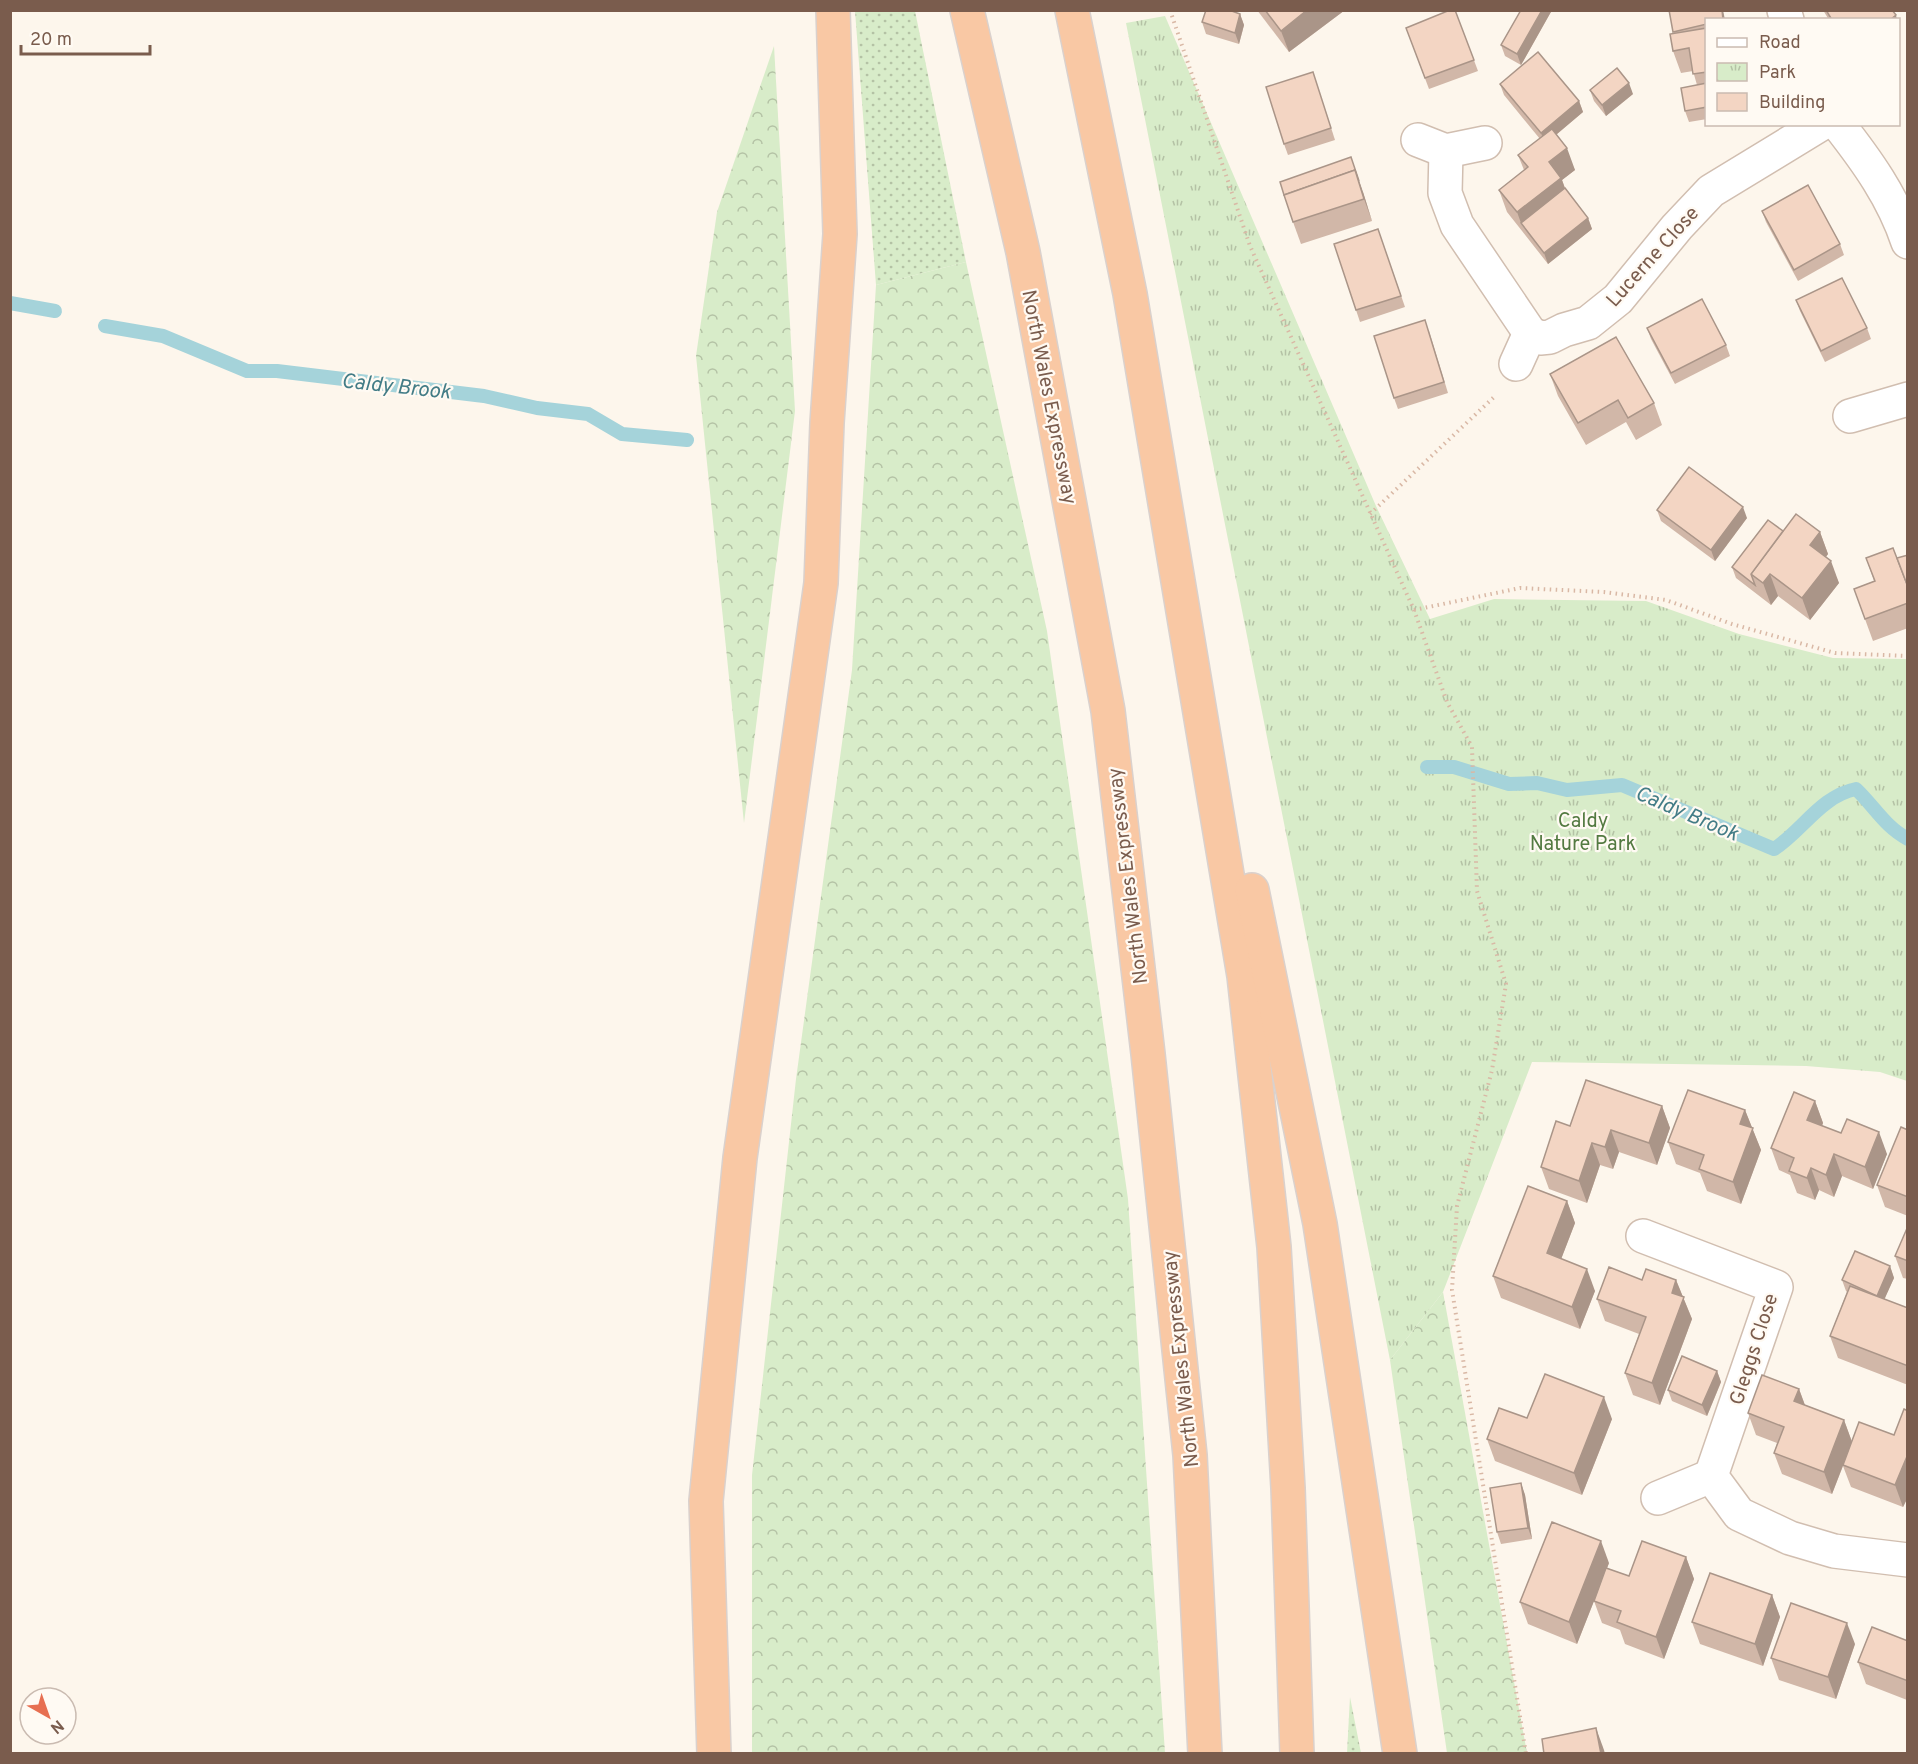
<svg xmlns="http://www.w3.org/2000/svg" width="1918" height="1764" viewBox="0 0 1918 1764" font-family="Overpass,sans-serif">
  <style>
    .grass { fill: url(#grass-dots) }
    .forest { fill: url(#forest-crowns) }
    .park { fill: url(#park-tufts) }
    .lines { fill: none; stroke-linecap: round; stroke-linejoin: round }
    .stream { stroke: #a5d3da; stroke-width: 14 }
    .minor-casing { stroke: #d1beb0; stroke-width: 36 }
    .trunk-casing { stroke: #dad1cd; stroke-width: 36 }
    .path { stroke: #d9b8a5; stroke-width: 4; stroke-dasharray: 1.5 4.5; stroke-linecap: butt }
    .minor { stroke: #fff; stroke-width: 33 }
    .trunk { stroke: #f9c8a4; stroke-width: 33 }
    .wall { fill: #d1b7a8 }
    .shaded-wall { fill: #aa9588 }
    .building { fill: #f3d5c3; stroke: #aa9588; stroke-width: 1.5 }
    .labels { text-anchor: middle; stroke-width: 4.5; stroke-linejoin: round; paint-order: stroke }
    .street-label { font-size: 20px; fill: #7a5c4d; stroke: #fffaf3 }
    .park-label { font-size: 20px; fill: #537a41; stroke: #fffaf3 }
    .water-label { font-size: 21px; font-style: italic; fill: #437c86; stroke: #fffaf3 }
  </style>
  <defs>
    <pattern id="grass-dots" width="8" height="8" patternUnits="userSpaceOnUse" patternTransform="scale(1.5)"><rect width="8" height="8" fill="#d8ecc9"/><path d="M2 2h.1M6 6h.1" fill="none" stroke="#b4c2a5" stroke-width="1.8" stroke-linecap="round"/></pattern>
    <pattern id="forest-crowns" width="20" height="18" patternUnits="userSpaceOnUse" patternTransform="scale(1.5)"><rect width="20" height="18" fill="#d8ecc9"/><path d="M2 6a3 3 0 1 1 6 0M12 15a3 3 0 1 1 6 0" fill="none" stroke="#b4c2a5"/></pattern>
    <pattern id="park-tufts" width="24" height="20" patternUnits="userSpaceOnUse" patternTransform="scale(1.5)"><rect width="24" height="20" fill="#d8ecc9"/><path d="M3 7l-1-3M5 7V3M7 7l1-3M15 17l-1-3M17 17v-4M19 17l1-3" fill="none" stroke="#b4c2a5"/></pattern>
  </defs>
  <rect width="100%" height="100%" fill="#fdf6ec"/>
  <g class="grass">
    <path d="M855,11H915L966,262L876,285Z"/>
    <path d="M1350,1697L1361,1753H1347Z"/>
  </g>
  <g class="forest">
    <path d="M774,46L795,411L744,823L696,356L717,212Z"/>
    <path d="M966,262L1047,631L1128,1199L1165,1753H752V1475L796,1079L852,670L876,285Z"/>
    <path d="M1443,1292L1527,1753H1447L1390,1360Z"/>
  </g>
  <path class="park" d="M1165,16L1376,506L1430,619L1494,599L1646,601L1739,634L1833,658L1907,659V1081L1880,1072L1806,1066L1532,1062L1443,1292L1390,1360L1126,23Z"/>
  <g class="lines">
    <g class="stream">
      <path d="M10,303L55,311"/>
      <path d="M105,326L163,336L247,371H277L484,396L537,408L588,414L622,434L687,440"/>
      <path d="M1427,767H1454L1509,784L1537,783L1567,790L1622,785L1774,849C1802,831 1821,796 1856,789C1874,806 1885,827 1908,839"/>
    </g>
    <defs>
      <g id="minor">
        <path d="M1784,10L1787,20"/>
        <path d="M1838,124C1867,161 1893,197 1908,242"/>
        <path d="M1418,140L1446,151L1485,143"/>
        <path d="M1446,151L1445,193L1457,225L1530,333L1540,338L1550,337L1564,330L1588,323L1618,299L1677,227L1711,191L1821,124"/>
        <path d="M1516,364L1530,333"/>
        <path d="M1850,416L1908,399"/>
        <path d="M1643,1236L1776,1287L1711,1476L1739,1514L1790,1538L1834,1551L1908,1560"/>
        <path d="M1658,1498L1711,1476"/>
      </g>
      <g id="trunk">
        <path d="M967,10L1023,252L1108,711L1148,1054L1190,1455L1205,1754"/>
        <path d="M1072,10L1130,294L1244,976L1274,1247L1288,1488L1297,1754"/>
        <path d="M1252,890L1320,1224L1400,1754"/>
        <path d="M714,1754L706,1501L740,1158L821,583L827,423L840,234L833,10"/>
      </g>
    </defs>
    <use href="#minor" class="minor-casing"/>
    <use href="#trunk" class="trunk-casing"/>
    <g class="path">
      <path d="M1170,10L1250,246L1414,610L1447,702L1472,747L1477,891L1506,984L1492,1070L1457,1206L1452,1290L1526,1754"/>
      <path d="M1370,514L1494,397"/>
      <path d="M1414,610L1520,588L1604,592L1666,600L1732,624L1835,653L1908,656"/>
    </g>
    <use href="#minor" class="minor"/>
    <use href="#trunk" class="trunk"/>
  </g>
  <g class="wall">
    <path d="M1257,10H1345L1289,52Z"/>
    <path d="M1455,10L1478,71L1429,89L1406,28Z"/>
    <path d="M1521,10H1552L1521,65L1505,56L1501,45Z"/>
    <path d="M1669,10L1707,20V119L1689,122L1685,111L1697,85L1693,71L1681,73L1673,51L1674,33Z"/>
    <path d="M1823,10H1892L1897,20H1829Z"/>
    <path d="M1240,14L1244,25L1239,44L1206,34L1202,22Z"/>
    <path d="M1313,72L1335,140L1288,155L1284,144Z"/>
    <path d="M1500,84L1579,101L1583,112L1556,135L1575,170L1562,180L1565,188L1588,218L1592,229L1548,264L1507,212L1499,190L1524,170L1518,155L1540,139L1504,95Z"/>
    <path d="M1590,90L1633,94L1606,116L1594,101Z"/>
    <path d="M1363,192L1372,221L1301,244L1293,222Z"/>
    <path d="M1762,211L1840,244L1844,255L1798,281L1766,222Z"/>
    <path d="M1378,229L1405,307L1360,322L1356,310Z"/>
    <path d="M1796,300L1867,328L1871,339L1825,362L1800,311Z"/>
    <path d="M1647,328L1726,345L1730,356L1675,384L1651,339Z"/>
    <path d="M1429,331L1448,393L1398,409L1394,398Z"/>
    <path d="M1550,374L1654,403L1662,425L1636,440L1626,422L1586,445L1558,396Z"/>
    <path d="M1657,510L1747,518L1715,561L1661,521Z"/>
    <path d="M1783,531L1820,532L1828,554L1826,557L1839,583L1810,620L1778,596L1771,605L1736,578L1732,567Z"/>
    <path d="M1908,555V628L1873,641L1854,589L1874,581L1866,558H1897Z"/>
    <path d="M1815,1101L1823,1123L1822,1126L1887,1154L1873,1189L1842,1176L1834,1197L1819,1190L1815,1200L1797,1193L1790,1175L1779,1170L1771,1148Z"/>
    <path d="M1662,1106L1670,1128L1657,1165L1619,1152L1613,1169L1600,1165L1587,1203L1549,1189L1541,1167L1570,1126Z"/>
    <path d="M1745,1110L1761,1150L1741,1204L1707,1191L1700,1173L1676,1164L1668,1142Z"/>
    <path d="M1908,1130V1216L1885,1207L1877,1185Z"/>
    <path d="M1567,1201L1575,1223L1561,1259L1595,1291L1580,1329L1501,1298L1493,1276Z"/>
    <path d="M1908,1226V1279L1903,1278L1895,1256Z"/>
    <path d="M1890,1266L1894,1278L1884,1299L1908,1308V1385L1838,1358L1830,1336L1847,1292L1846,1291L1842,1280Z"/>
    <path d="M1642,1280H1676L1692,1319L1660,1405L1633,1395L1625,1373L1639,1334L1605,1321L1597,1299Z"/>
    <path d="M1717,1371L1721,1382L1707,1416L1672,1401L1668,1390Z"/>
    <path d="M1799,1389L1805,1405L1844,1420L1852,1442L1894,1435L1908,1411V1497L1903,1507L1851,1487L1843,1466L1832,1494L1782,1474L1774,1453L1777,1443L1756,1435L1748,1413Z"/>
    <path d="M1527,1418L1612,1419L1582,1495L1495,1461L1487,1439Z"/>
    <path d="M1521,1483L1525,1495L1532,1539L1501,1544L1497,1532Z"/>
    <path d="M1686,1557L1694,1579L1664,1659L1625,1644L1620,1630L1602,1623L1594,1601L1577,1644L1528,1624L1520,1602L1609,1563L1607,1568L1629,1576Z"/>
    <path d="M1772,1595L1780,1617L1763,1666L1700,1644L1692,1622Z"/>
    <path d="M1908,1641V1702L1907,1700L1866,1684L1858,1662Z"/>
    <path d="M1855,1644L1836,1699L1779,1680L1771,1658Z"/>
  </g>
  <g class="shaded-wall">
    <path d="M1307,10H1345L1289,52L1281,31Z"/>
    <path d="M1542,10H1552L1521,65L1517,54Z"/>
    <path d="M1722,10H1723L1725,20H1723Z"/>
    <path d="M1240,14L1244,25L1239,44L1235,33Z"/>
    <path d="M1896,15L1897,20H1890Z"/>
    <path d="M1629,83L1633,94L1606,116L1602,105Z"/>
    <path d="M1579,101L1583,112L1545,144L1541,133Z"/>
    <path d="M1567,148L1575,170L1562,180L1569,200L1521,223L1525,234L1517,212L1549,162Z"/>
    <path d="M1351,157L1363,192L1372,221L1364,199Z"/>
    <path d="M1588,218L1592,229L1548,264L1544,253Z"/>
    <path d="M1743,507L1747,518L1715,561L1711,550Z"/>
    <path d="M1820,532L1828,554L1818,567L1810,545Z"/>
    <path d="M1831,561L1839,583L1810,620L1802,598Z"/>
    <path d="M1770,574L1778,596L1771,605L1763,583Z"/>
    <path d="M1815,1101L1823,1123L1815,1142L1807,1120Z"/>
    <path d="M1662,1106L1670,1128L1657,1165L1649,1143Z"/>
    <path d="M1745,1110L1761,1150L1741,1204L1733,1182L1740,1124Z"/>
    <path d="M1611,1130L1619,1152L1613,1169L1605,1147Z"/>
    <path d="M1879,1132L1887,1154L1873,1189L1865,1167Z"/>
    <path d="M1592,1143L1600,1165L1587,1203L1579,1181Z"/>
    <path d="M1834,1154L1842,1176L1834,1197L1826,1175Z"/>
    <path d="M1811,1168L1819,1190L1815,1200L1807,1178Z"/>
    <path d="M1567,1201L1575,1223L1555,1275L1547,1253Z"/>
    <path d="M1890,1266L1894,1278L1881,1307L1877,1296Z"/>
    <path d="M1587,1269L1595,1291L1580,1329L1572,1307Z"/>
    <path d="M1676,1280L1692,1319L1660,1405L1652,1383L1672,1293Z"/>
    <path d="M1717,1371L1721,1382L1707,1416L1702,1405Z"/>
    <path d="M1799,1389L1807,1411L1794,1401Z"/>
    <path d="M1604,1397L1612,1419L1582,1495L1574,1473Z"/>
    <path d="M1844,1420L1852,1442L1832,1494L1824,1472Z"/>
    <path d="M1908,1454V1497L1903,1507L1895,1485Z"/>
    <path d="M1521,1483L1525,1495L1532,1539L1528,1528Z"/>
    <path d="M1601,1541L1609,1563L1577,1644L1569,1622Z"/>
    <path d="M1686,1557L1694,1579L1664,1659L1656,1637Z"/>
    <path d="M1772,1595L1780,1617L1763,1666L1755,1644Z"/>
    <path d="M1847,1623L1855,1644L1836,1699L1828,1677Z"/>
    <path d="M1596,1728L1604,1750L1605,1754H1601Z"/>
  </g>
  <g class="building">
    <path d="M1206,10H1229L1240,14L1235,33L1202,22Z"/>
    <path d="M1265,10H1307L1281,31Z"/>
    <path d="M1450,10H1455L1474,60L1425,78L1406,28Z"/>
    <path d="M1521,10H1542L1517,54L1501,45Z"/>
    <path d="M1669,10H1722L1723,20H1707V24L1673,32Z"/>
    <path d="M1826,10H1892L1896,15L1890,20H1832Z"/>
    <path d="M1707,28V72L1693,74L1689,48L1673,51L1670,34Z"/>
    <path d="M1538,52L1579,101L1541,133L1500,84Z"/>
    <path d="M1617,68L1629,83L1602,105L1590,90Z"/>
    <path d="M1313,72L1331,128L1284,144L1266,87Z"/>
    <path d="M1707,83V107L1685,111L1681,88Z"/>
    <path d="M1552,129L1567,148L1549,162L1561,178L1517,212L1499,190L1528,167L1518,155Z"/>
    <path d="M1351,157L1359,181L1355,170L1284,195L1280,182Z"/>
    <path d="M1355,170L1364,199L1293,222L1284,195Z"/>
    <path d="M1808,185L1840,244L1794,270L1762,211Z"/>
    <path d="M1565,188L1588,218L1544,253L1521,223Z"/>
    <path d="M1378,229L1401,296L1356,310L1334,244Z"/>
    <path d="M1842,278L1867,328L1821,351L1796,300Z"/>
    <path d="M1702,299L1726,345L1671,373L1647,328Z"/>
    <path d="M1425,320L1444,382L1394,398L1374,336Z"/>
    <path d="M1616,337L1654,403L1628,418L1618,400L1578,423L1550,374Z"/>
    <path d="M1689,467L1743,507L1711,550L1657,510Z"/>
    <path d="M1796,514L1820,532L1810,545L1831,561L1802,598L1770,574L1763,583L1751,574Z"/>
    <path d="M1768,520L1783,531L1751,574L1755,585L1732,567Z"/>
    <path d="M1893,548L1908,587V603L1865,619L1854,589L1875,581L1866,558Z"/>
    <path d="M1908,555V587L1897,558Z"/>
    <path d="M1586,1080L1662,1106L1649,1143L1611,1130L1605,1147L1592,1143L1579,1181L1541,1167L1556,1121L1570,1126Z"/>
    <path d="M1688,1090L1745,1110L1740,1124L1753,1128L1733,1182L1699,1169L1704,1155L1668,1142Z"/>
    <path d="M1794,1092L1815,1101L1807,1120L1841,1133L1847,1119L1879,1132L1865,1167L1834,1154L1826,1175L1811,1168L1807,1178L1789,1171L1794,1158L1771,1148Z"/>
    <path d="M1901,1127L1908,1130V1197L1877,1185Z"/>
    <path d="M1528,1186L1567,1201L1547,1253L1587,1269L1572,1307L1493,1276Z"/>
    <path d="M1908,1226V1261L1895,1256Z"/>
    <path d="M1855,1251L1890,1266L1877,1296L1842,1280Z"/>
    <path d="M1609,1267L1642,1280L1646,1269L1676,1280L1672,1293L1684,1297L1652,1383L1625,1373L1646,1317L1597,1299Z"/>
    <path d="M1850,1286L1908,1308V1366L1830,1336Z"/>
    <path d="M1682,1356L1717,1371L1702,1405L1668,1390Z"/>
    <path d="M1545,1374L1604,1397L1574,1473L1487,1439L1499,1408L1527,1418Z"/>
    <path d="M1762,1375L1799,1389L1794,1401L1844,1420L1824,1472L1774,1453L1784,1427L1748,1413Z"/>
    <path d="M1904,1409L1908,1411V1454L1895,1485L1843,1465L1859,1422L1894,1435Z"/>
    <path d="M1521,1483L1528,1528L1497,1532L1490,1488Z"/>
    <path d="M1552,1522L1601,1541L1569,1622L1520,1602Z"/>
    <path d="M1642,1541L1686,1557L1656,1637L1617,1622L1621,1611L1594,1601L1606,1568L1629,1576Z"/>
    <path d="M1710,1573L1772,1595L1755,1644L1692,1622Z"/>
    <path d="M1791,1603L1847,1623L1828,1677L1771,1658Z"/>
    <path d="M1872,1627L1908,1641V1681L1858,1662Z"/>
    <path d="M1596,1728L1601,1754H1544L1542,1739Z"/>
  </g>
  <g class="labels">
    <g class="street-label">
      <text transform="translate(1652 256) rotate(-48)" y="7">Lucerne Close</text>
      <text transform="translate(1050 397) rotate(79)" y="7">North Wales Expressway</text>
      <text transform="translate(1127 876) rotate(-97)" y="7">North Wales Expressway</text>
      <text transform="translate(1753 1349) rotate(-72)" y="7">Gleggs Close</text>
      <text transform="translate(1180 1359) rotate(-96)" y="7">North Wales Expressway</text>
    </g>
    <g class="park-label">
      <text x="1583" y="827">Caldy<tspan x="1583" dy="23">Nature Park</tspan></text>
    </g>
    <g class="water-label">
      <text transform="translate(396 386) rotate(6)" y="7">Caldy Brook</text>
      <text transform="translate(1687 813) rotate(23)" y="7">Caldy Brook</text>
    </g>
  </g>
  <rect width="1918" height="1764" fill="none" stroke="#7a5c4d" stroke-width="24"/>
  <rect x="1705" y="18" width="195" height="108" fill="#fffaf3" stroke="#cabbb1" stroke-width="1.5"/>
  <rect x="1717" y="38" width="30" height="9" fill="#ffffff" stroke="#cabbb1" stroke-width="1.5"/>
  <text x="1759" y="48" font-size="18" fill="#7a5c4d">Road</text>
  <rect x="1717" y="63" width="30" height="18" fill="url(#park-tufts)" stroke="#cabbb1" stroke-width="1.5"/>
  <text x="1759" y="78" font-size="18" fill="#7a5c4d">Park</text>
  <rect x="1717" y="93" width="30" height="18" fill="#f3d5c3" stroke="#cabbb1" stroke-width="1.5"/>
  <text x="1759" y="108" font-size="18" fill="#7a5c4d">Building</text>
  <g transform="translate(48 1716) rotate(140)"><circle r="28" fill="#fffaf3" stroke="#cabbb1" stroke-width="1.5"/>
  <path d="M0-4.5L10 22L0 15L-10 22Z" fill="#e76f51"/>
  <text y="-9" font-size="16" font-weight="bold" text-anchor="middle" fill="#7a5c4d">N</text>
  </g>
  <path d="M21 45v9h129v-9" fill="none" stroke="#7a5c4d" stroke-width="3"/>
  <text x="30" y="45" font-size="18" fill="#7a5c4d" stroke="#fffaf3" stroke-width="4.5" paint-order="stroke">20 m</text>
</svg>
